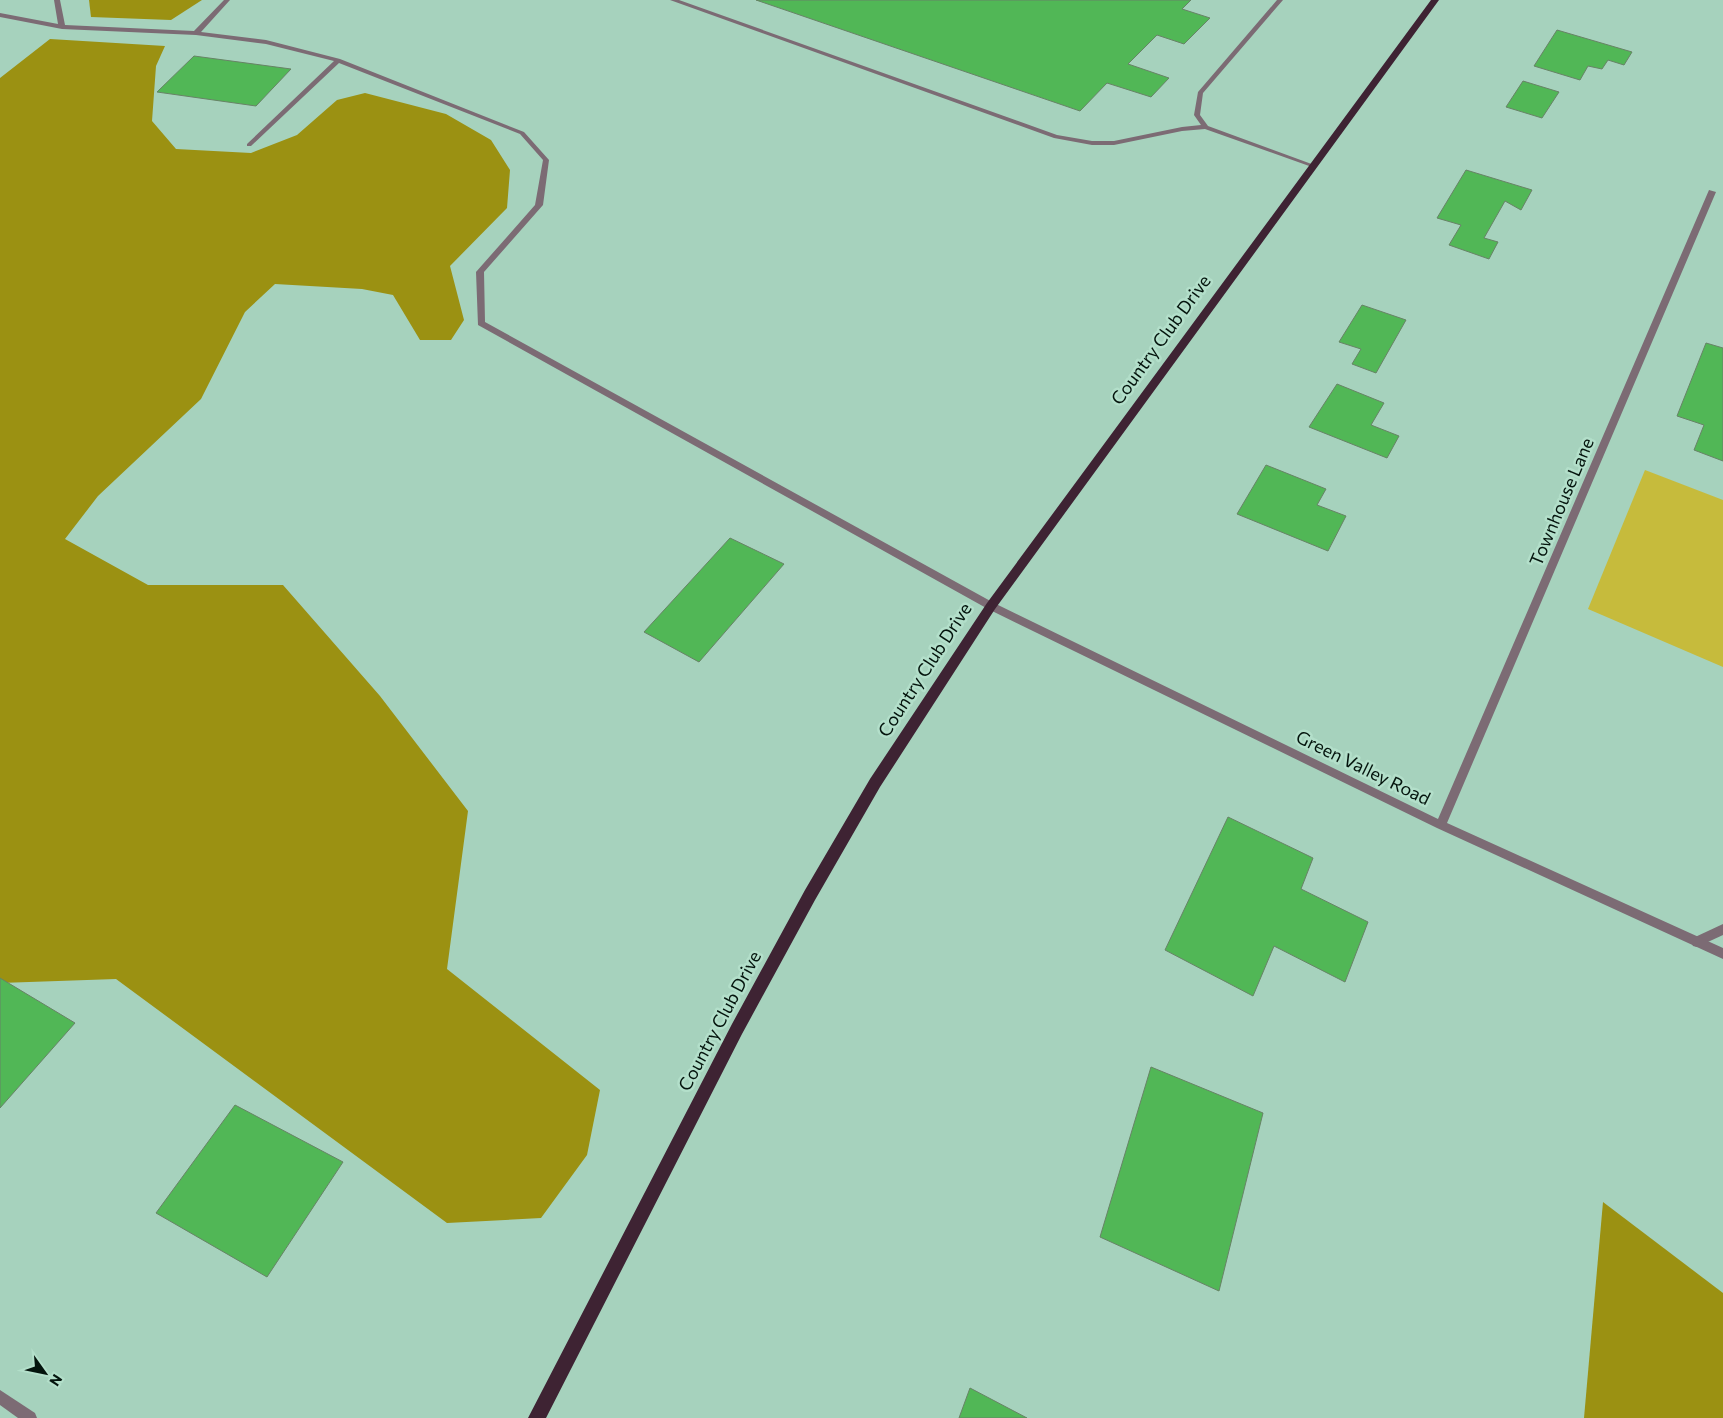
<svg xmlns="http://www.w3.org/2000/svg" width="1723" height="1418" viewBox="0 0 1723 1418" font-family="Commissioner,sans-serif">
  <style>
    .green { fill: #c6bb3c }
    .forest { fill: #9b9112 }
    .building { fill: #51b756; stroke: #678366 }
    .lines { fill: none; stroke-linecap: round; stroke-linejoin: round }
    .service { fill: #7c6b74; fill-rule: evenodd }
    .minor { fill: #7c6b74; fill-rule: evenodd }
    .primary { fill: #3e2333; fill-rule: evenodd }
    .labels { text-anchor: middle; stroke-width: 5; stroke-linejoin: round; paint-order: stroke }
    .street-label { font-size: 18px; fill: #04140d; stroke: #b3dfca }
  </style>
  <rect width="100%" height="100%" fill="#a6d2bd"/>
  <path class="green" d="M1645,470L1723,500V667L1588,609Z"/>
  <g class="forest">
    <path d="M89,0H202L171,20L91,17Z"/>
    <path d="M50,39L165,46L156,66L152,121L176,149L251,153L297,135L337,100L365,93L446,114L491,140L510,170L507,208L450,266L464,320L451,340H420L393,295L362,289L275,284L245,312L201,399L98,496L65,539L148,585H283L380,696L468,811L447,969L600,1090L587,1155L541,1218L447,1223L116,979L0,983V78Z"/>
    <path d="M1603,1202L1723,1293V1418H1584Z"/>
  </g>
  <g class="building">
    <path d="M756,0H1191L1182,9L1210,18L1184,44L1157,35L1128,64L1169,78L1151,97L1107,83L1080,111Z"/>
    <path d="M1557,30L1632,52L1624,65L1608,60L1602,69L1588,66L1580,80L1534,66Z"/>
    <path d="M194,56L291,69L256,106L157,92Z"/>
    <path d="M1523,81L1559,92L1542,118L1506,107Z"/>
    <path d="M1466,170L1532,190L1521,210L1505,201L1484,238L1498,242L1489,259L1449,245L1461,225L1437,218Z"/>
    <path d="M1362,305L1406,320L1376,373L1352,364L1361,349L1339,342Z"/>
    <path d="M1706,343L1723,348V461L1694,450L1704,425L1677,416Z"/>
    <path d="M1337,384L1384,403L1371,425L1399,436L1387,458L1309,427Z"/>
    <path d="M1266,465L1326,489L1317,505L1346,516L1328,551L1237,514Z"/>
    <path d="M730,538L784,564L699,662L644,632Z"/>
    <path d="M1228,817L1313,858L1301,889L1368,922L1345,982L1274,946L1253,996L1165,950Z"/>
    <path d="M0,978L75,1023L0,1108Z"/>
    <path d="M1151,1067L1263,1113L1219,1291L1100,1237Z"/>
    <path d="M235,1105L343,1162L267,1277L156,1213Z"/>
    <path d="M970,1388L1027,1418H959Z"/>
  </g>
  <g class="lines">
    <g class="service">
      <path d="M54,0H60L65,25L194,31L224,0H230L201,32L266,40L340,59L524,132L549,160L543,205L484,272L485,322L994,603L996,606L994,609H988L478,325L476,272L535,205L543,160L520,134L339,63L251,146H247V144L334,61L266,44L196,35L62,29L0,17V13L58,24Z"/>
      <path d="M670,0H679L1057,135L1092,141H1114L1182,127L1201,125L1194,115L1198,92L1277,0H1283L1203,93L1200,115L1208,126L1317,166L1312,167L1205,129L1182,131L1114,145H1092L1054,138Z"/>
      <path d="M1723,924V935L1697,947L1693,946L1691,942L1693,938Z"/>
    </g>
    <g class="minor">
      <path d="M1709,190L1716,192L1447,823L1723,948V959L1437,828L988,609L986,606L988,603H994L1438,819Z"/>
      <path d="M0,1390L35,1413L37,1418H18L0,1405Z"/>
    </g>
    <path class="primary" d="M1431,0H1439L995,609L880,787L815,900L742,1034L546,1418H528L732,1024L805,890L870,779L987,603Z"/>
  </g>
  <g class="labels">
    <g class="street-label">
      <text transform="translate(1161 340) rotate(-54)" y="6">Country Club Drive</text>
      <text transform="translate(1562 502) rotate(-67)" y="6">Townhouse Lane</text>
      <text transform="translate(925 670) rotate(-57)" y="6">Country Club Drive</text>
      <text transform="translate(1363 768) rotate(26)" y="6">Green Valley Road</text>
      <text transform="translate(720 1021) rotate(-62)" y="6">Country Club Drive</text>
    </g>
  </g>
  <g transform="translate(45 1373) rotate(123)" stroke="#b3dfca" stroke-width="4" paint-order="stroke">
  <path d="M0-4L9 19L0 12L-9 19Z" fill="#04140d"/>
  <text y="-8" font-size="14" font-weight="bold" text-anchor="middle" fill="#04140d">N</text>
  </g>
</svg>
